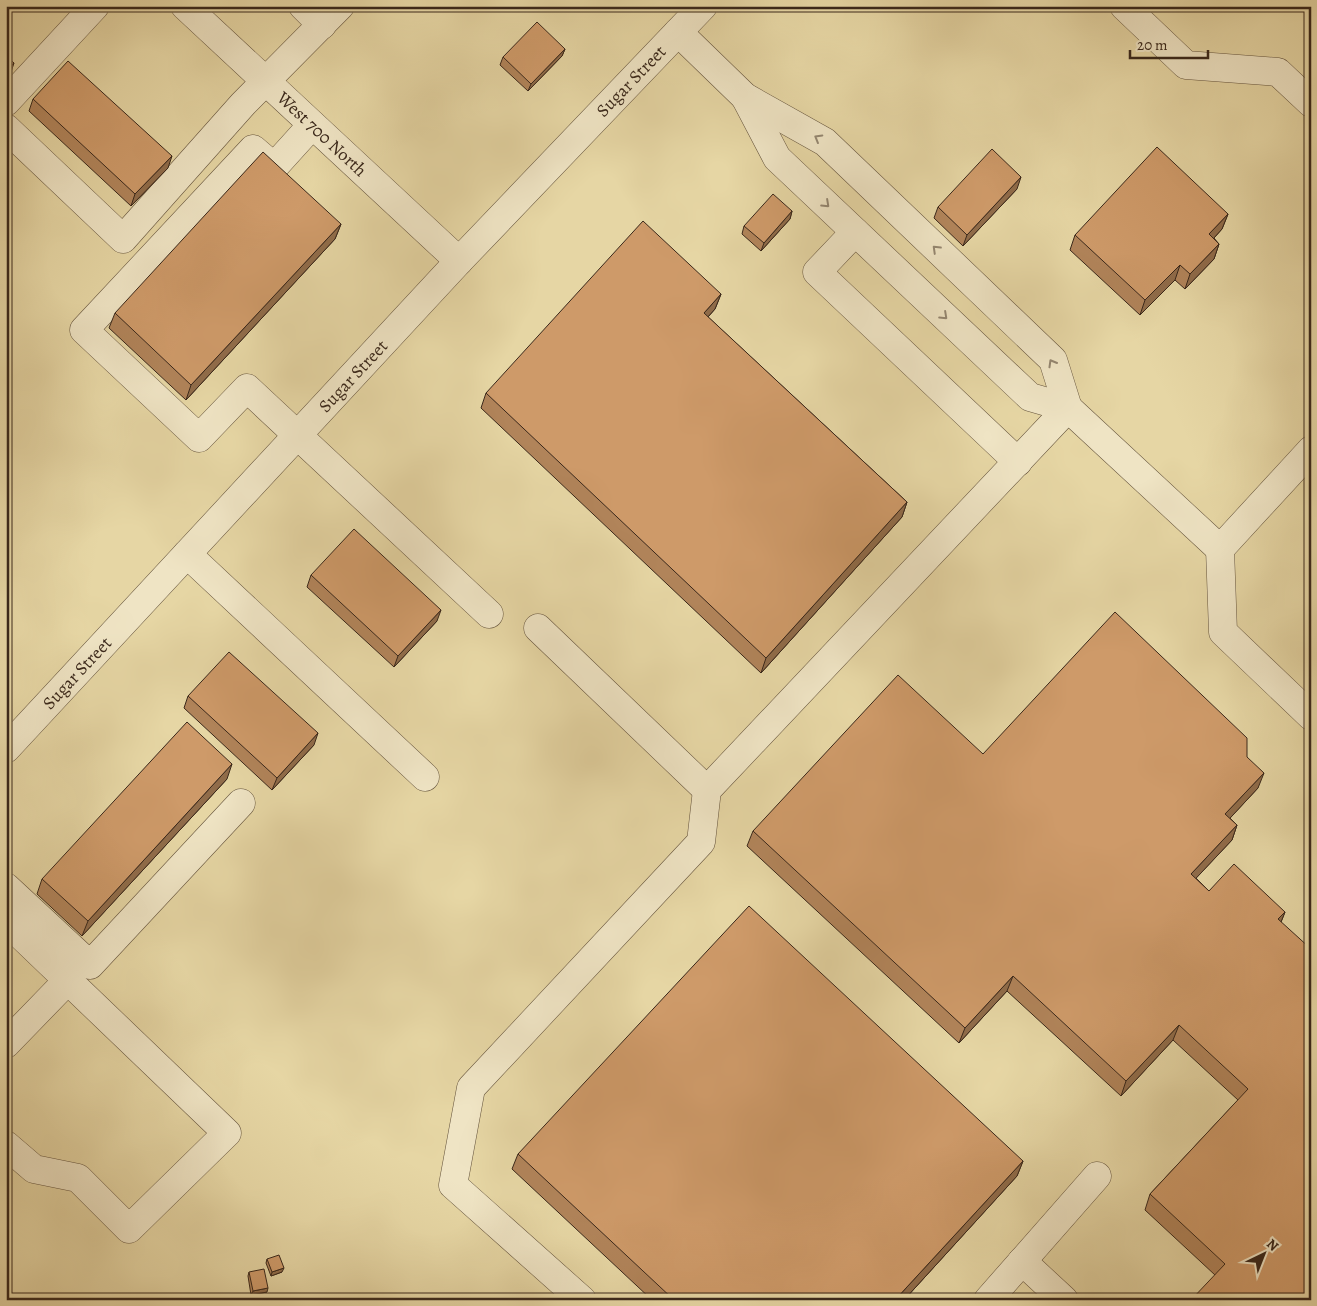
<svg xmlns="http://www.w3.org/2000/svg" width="1317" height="1306" viewBox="0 0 1317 1306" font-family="Alegreya,serif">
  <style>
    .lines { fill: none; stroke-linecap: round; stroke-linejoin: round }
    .minor-casing { stroke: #65543d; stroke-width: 29 }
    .minor { stroke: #efe4c4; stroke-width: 28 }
    .wall { fill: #b1845a; stroke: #3a281b }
    .shaded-wall { fill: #906c4a; stroke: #3a281b }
    .building { fill: #ce9a69; stroke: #3a281b }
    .oneway { stroke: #948670 }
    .labels { text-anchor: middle; stroke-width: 4; stroke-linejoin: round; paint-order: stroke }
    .street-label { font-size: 18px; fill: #3a281b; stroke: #efe4c4 }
  </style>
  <rect width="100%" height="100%" fill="#e6d6a4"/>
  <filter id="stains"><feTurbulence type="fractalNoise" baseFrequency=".004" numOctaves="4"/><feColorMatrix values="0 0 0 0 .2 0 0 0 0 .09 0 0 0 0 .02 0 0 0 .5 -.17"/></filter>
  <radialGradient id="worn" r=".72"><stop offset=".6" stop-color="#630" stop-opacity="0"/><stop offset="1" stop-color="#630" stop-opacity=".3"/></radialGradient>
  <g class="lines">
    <defs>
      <g id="minor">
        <path d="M185,6L459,261"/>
        <path d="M303,6L322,25"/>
        <path d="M1124,6L1186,65L1278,72L1311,103"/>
        <path d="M678,32L745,97L825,142L1053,360L1068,408"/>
        <path d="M745,97L777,158L1030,397L1068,408L1220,549L1311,450"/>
        <path d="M6,102L95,6"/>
        <path d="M312,125L274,167L253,149L84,330L199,438L247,388L489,614"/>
        <path d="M6,128L123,239L243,104L340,6"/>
        <path d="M855,232L817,272L1018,462"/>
        <path d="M1220,549L1223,632L1311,716"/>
        <path d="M187,554L425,777"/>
        <path d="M538,628L707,790"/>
        <path d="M6,749L459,261L703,6"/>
        <path d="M6,887L90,965L241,803"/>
        <path d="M6,921L227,1133L129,1229L78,1178L34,1169L6,1145"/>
        <path d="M6,1044L68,980"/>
        <path d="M1022,1261L1064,1300"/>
        <path d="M582,1300L453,1185L471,1088L701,842L707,790L1068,408"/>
        <path d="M988,1300L1097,1176"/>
      </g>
    </defs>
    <use href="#minor" class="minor-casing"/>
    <use href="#minor" class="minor"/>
  </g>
  <g class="wall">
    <path d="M565,49L562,56L528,91L500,65L503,57Z"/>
    <path d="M33,99L168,168L131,206L29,111Z"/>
    <path d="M1017,189L963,246L934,218L938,207Z"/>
    <path d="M792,211L790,219L761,251L742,234L744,226Z"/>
    <path d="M1228,214L1222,229L1214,238L1219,244L1214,259L1185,289L1175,280L1140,315L1070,250L1075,235Z"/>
    <path d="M341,224L335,239L186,400L109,328L115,313Z"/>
    <path d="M721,294L715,309L708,317L907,502L902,517L761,673L481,408L486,393Z"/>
    <path d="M311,575L437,621L394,667L307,587Z"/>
    <path d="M188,696L314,745L272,790L184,708Z"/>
    <path d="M983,754L1247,757L1258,788L1230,818L1237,825L1232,840L1196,878L1209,891L1285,912L1281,922L1311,1300L1215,1275L1145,1210L1150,1194L1238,1100L1173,1040L1121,1096L1007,991L959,1043L747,846L753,831Z"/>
    <path d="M227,779L82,936L37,894L42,879Z"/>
    <path d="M518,1154L1023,1161L1017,1176L904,1300H652L512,1169Z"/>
    <path d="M267,1259L282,1272L271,1276L266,1263Z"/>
    <path d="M249,1272L267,1292L251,1295L248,1276Z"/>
  </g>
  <g class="shaded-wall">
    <path d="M565,49L562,56L528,91L531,84Z"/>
    <path d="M14,63L9,78L6,81V72Z"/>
    <path d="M172,156L168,168L131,206L135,194Z"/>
    <path d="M1021,177L1017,189L963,246L967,235Z"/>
    <path d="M792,211L790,219L761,251L764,243Z"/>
    <path d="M1228,214L1222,229L1204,249L1209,234Z"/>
    <path d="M341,224L335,239L186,400L191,385Z"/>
    <path d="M1219,244L1214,259L1185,289L1190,274Z"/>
    <path d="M1180,265L1175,280L1140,315L1145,300Z"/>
    <path d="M721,294L715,309L698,328L704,313Z"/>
    <path d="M907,502L902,517L761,673L766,658Z"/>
    <path d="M441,610L437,621L394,667L398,656Z"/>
    <path d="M318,733L314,745L272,790L277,778Z"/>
    <path d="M232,764L227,779L82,936L88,921Z"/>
    <path d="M1264,773L1258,788L1220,829L1225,814Z"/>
    <path d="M1237,825L1232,840L1186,889L1191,874Z"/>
    <path d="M1285,912L1279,927L1278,919Z"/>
    <path d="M1013,976L1007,991L959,1043L965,1028Z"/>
    <path d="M1179,1025L1173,1040L1121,1096L1126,1081Z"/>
    <path d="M1023,1161L1017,1176L904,1300H895Z"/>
    <path d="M284,1268L282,1272L271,1276L272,1272Z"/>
    <path d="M268,1288L267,1292L251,1295L253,1291Z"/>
  </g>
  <g class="building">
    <path d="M537,22L565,49L531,84L503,57Z"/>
    <path d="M6,55L14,63L6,72Z"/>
    <path d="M68,61L172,156L135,194L33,99Z"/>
    <path d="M1157,147L1228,214L1209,234L1219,244L1190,274L1180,265L1145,300L1075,235Z"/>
    <path d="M992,149L1021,177L967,235L938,207Z"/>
    <path d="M263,152L341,224L191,385L115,313Z"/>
    <path d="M773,194L792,211L764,243L744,226Z"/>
    <path d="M643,221L721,294L704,313L907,502L766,658L486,393Z"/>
    <path d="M354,529L441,610L398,656L311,575Z"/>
    <path d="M1115,612L1247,738V757L1264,773L1225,814L1237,825L1191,874L1209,891L1234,864L1285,912L1278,919L1311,949V1300H1191L1225,1264L1150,1194L1248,1089L1179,1025L1126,1081L1013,976L965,1028L753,831L898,675L983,754Z"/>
    <path d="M229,652L318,733L277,778L188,696Z"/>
    <path d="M187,722L232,764L88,921L42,879Z"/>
    <path d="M749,906L1023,1161L895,1300H674L518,1154Z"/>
    <path d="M279,1255L284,1268L272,1272L267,1259Z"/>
    <path d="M264,1269L268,1288L253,1291L249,1272Z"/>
  </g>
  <defs><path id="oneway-chevron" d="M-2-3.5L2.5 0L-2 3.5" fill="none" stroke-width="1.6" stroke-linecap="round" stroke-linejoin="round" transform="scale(1.25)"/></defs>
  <g class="oneway">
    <use href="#oneway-chevron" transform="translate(818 138) rotate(-150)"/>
    <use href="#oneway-chevron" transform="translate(826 204) rotate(43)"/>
    <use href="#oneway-chevron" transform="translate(936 249) rotate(-136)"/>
    <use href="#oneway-chevron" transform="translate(944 316) rotate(43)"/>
    <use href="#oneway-chevron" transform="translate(1052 363) rotate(-120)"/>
  </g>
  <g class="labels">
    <g class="street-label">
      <text transform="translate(631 81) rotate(-46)" y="6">Sugar Street</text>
      <text transform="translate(322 134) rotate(43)" y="6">West 700 North</text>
      <text transform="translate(353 376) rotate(-47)" y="6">Sugar Street</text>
      <text transform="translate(77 673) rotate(-47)" y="6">Sugar Street</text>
    </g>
  </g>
  <rect width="1317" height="1306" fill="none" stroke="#e6d6a4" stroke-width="25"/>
  <rect x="8" y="8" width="1302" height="1291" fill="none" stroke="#3a281b" stroke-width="2.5"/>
  <rect x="12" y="12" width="1292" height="1281" fill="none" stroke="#3a281b"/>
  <g transform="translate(1264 1254) rotate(43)" stroke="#efe4c4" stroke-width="4" paint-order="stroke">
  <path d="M0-4L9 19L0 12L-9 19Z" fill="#3a281b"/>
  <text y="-8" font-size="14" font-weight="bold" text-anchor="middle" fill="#3a281b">N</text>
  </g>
  <path d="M1130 50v8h78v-8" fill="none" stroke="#3a281b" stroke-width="2.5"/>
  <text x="1137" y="50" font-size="15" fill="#3a281b" stroke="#efe4c4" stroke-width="4" paint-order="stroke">20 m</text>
  <rect width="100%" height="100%" filter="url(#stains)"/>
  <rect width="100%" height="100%" fill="url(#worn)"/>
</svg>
